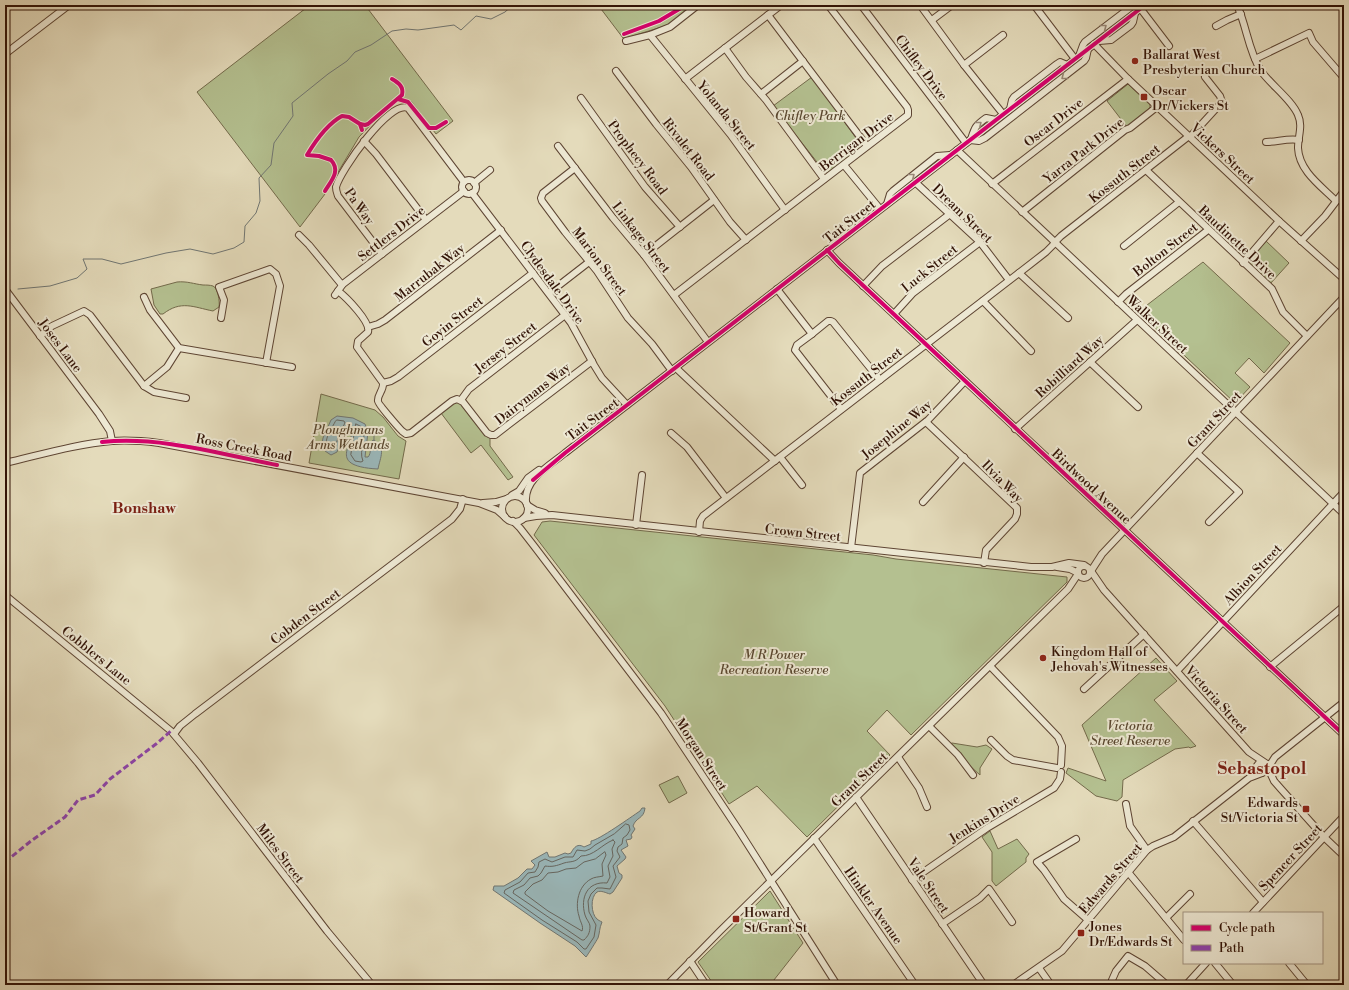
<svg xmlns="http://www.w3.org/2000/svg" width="1349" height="990" viewBox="0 0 1349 990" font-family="'Libre Bodoni',serif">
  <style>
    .green { fill: #b4c090; stroke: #736a4b }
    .water { fill: #9ab8bb; stroke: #707673 }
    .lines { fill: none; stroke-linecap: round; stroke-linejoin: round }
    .shore { stroke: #666660; stroke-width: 1 }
    .stream { stroke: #707673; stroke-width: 1 }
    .minor-casing { stroke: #5e4533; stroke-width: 8 }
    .minor { stroke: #ede8d3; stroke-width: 6 }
    .quiet { stroke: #8e44ad; stroke-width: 3; stroke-dasharray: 6 3; stroke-linecap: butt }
    .cycleway-casing { stroke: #ede8d3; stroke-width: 6 }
    .cycleway { stroke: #d6006c; stroke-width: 4 }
    .oneway { stroke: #987 }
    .poi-dot { fill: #8f2418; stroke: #ede8d3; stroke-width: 1.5 }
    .labels { text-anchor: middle; stroke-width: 4; stroke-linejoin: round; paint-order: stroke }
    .poi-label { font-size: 13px; fill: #321306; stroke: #ede8d3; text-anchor: start }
    .street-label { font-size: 13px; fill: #321306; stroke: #ede8d3 }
    .park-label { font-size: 13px; font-style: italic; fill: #59472f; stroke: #ede8d3 }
    .quarter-label { font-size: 15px; font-weight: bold; fill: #7a1f14; stroke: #ede8d3 }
    .district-label { font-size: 17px; font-weight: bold; fill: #7a1f14; stroke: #ede8d3 }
  </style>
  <rect width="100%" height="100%" fill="#e4dbbb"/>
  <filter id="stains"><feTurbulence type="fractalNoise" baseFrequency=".005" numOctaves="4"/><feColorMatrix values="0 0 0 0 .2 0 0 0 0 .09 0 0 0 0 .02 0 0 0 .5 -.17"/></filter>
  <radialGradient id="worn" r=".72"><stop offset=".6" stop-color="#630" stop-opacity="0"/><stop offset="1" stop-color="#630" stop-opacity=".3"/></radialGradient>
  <g class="green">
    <path d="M310,5H365L453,121L436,134L411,101L400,99L381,114L359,137L325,194L300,227L197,92Z"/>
    <path d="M598,5H694L668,25L626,38H623Z"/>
    <path d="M812,77L861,145L860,149L828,173L824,171L773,106Z"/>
    <path d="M1128,84L1150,104V107L1148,110L1127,127L1107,101Z"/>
    <path d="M1266,241L1289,263L1270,284L1249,264V261Z"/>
    <path d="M1203,262L1290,343L1264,373L1249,358L1235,373L1250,387L1235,403L1138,312Z"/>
    <path d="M177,282C187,281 194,284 203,285C206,285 210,285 213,286C218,288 220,302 219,307L213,311C193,307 181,300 163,314H160L154,305L151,289Z"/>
    <path d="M321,394L375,410L383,417L398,436L406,441L399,479L309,463Z"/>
    <path d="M455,402H460L486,436L490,438V446L513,477L508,480L481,445L471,453L441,413Z"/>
    <path d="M550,521L873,555L896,559L1067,577V582L911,735L887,710L867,731L890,755L807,837L757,786L729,804L665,706L534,535L542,522Z"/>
    <path d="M1156,658L1177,681L1154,700L1196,746L1190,748L1189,747L1175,749L1123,780L1122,797L1117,801L1096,796L1066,773L1068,768L1106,781L1082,725Z"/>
    <path d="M952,743L977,747L986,745L992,749L980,768V775L970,766L950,744Z"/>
    <path d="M678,776L687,793L669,803L659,785Z"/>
    <path d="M990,831L998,849L1017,839L1029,854L1026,858V862L996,886L992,881V852L982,837Z"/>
    <path d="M770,891L803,943L770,985H714L698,962Z"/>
  </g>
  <g class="water">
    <path d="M337,416L353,418L365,424L368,432L365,457H368C372,453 369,445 373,440C387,446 380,458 378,469C321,466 361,440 349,427L346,430L337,452L331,455L325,451L322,444L323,438L331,420Z"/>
    <path d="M642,808H645C644,819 636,817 633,826L635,829L631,835L632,837L631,839L626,840L628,846L621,850L626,857L625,859L617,866L619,873L622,875V878L613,892L610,894C606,893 601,890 597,892C590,897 591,914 597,919C598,920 600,921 602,922C599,929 600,932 598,938C597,940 587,956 586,957L575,946L540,923L493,890L494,886H504L518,878L527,869H532L535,865L531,861L547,852L549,857H555L565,853L568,854L571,853C574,847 578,843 584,847L591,844V841C599,840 631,817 640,811Z"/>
  </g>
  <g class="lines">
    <g class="shore">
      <path d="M337,420L344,421L345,423L339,434L335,448L331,451C320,444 331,430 335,422Z"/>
      <path d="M356,424L362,427C368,437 358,450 363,461L361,462L355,461L351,455Z"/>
      <path d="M626,824L629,825L630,830L627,835L623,838L622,844L618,847L617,851L620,857L613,866L616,877L610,889L602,888H597L591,894L588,901L589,912L596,925L594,937L586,949H584L577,942L542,920L504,893L505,890L520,882L528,873L535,872L538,867L539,862L545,859L552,862L565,857H573L577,850L585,851L590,849L595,845L614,834Z"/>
      <path d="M613,840L615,842L612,849L613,856L608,866L610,877L607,883C587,881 580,898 585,915C586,919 590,923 590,926C590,933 588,936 584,940H582L513,893L514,890L524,885L530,878L538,876L541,873L545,866C552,867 556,866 564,863C571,861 575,863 581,856C594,856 601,845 613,840Z"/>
      <path d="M605,852L606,855L602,864L603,876C599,877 594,877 591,879C578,886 575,904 579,916C580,922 584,926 582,931L548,911L525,894V892L533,884L542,880L548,873L558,872L566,869L576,868L584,862L595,859Z"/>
    </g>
    <g class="stream">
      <path d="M18,289L50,286L77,278L87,269L83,259H102L121,264L166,253L190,249L213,254L234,248L244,242L245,226L256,213L260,201L259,178L271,165L274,143L293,116L292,103L328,74L347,61L355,52L371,45L392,31L406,29L418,30L454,25L461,30L476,16L491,19L505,12L513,5"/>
      <path d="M374,441V435"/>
    </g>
    <defs>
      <g id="minor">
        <path d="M861,5L966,143"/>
        <path d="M920,5L964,65L1003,114"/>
        <path d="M1034,5L1075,59"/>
        <path d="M1237,5C1247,27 1248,50 1261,71C1271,85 1292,100 1298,115C1303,126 1298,136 1298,148C1299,171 1321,186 1336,201"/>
        <path d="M1140,8L1169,46"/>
        <path d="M768,15L867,146"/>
        <path d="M932,20L952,5"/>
        <path d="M1216,26L1227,20L1241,14"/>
        <path d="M650,35L730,134L785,210"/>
        <path d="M626,41L650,35L670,27L698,5"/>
        <path d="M1099,41L1111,40L1131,25L1133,22L1135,13"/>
        <path d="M1094,44L1128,79L1279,221L1344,279"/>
        <path d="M725,48L746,77L766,100L824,179"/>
        <path d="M5,54L69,5"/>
        <path d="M1079,56L1083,45L1085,42L1131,7L1133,6L1140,8"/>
        <path d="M1255,59L1309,33L1313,42L1344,78"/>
        <path d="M964,65L1003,35"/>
        <path d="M616,71L656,124L691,167L730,222L746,240"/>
        <path d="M685,79L781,5"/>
        <path d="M761,94L803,61"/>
        <path d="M581,98L645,187L680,227"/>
        <path d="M1010,109L1012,100L1014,97L1057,64L1060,62L1067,65"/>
        <path d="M1190,137L1222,102L1220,96L1205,77"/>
        <path d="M971,139C975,127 975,126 986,118L996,120"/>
        <path d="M970,140L979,141L985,138L1084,61L1086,58L1088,49"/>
        <path d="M364,141L376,154L426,220"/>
        <path d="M1266,142C1277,142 1288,138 1299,140"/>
        <path d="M558,146L613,218L644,255L708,342"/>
        <path d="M957,150L1344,514"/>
        <path d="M844,165L880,209"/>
        <path d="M575,168L543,193L541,198L542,201L565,232L597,271L628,318L652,344L672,371"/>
        <path d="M1146,170L1272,289L1283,312L1307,336"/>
        <circle cx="469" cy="187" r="7"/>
        <path d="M915,182L980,242L1009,280"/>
        <path d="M474,183L490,170"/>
        <path d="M992,184L1128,79"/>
        <path d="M472,193L571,323L594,365L602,378L627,405"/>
        <path d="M887,204L890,194L893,191L937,156L950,155"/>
        <path d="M1022,212L1125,130L1130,128L1158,106"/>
        <path d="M299,235L309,245L342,285"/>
        <path d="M1301,241L1325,216L1344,191"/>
        <path d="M1054,243L1061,236L1189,136"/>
        <path d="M1124,246L1179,202"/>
        <path d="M827,250L839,263L1344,735"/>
        <path d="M382,254L338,196C337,193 336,191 336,187C340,171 390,99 408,108L464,182"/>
        <path d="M644,255L714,200"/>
        <path d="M1243,263L1279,221"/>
        <path d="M1019,273L1068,318"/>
        <path d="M863,286L882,266L950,214"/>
        <path d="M5,289L99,414L110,431L112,441"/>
        <path d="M777,289L812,334L828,321H831L833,322L880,380"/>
        <path d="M338,291C346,297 371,322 368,332L358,341L357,347L383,383C384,390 377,395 378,401C378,404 398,427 402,431L406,434L411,433L452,401L457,399L463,402L487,433L491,435H495L592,361"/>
        <path d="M549,293L589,262"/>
        <path d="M335,295L343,284L464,191"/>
        <path d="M674,295L908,115V110L907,107L828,5"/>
        <path d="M144,297L150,310L179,348L292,367"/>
        <path d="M983,301L1031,351"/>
        <path d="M1118,302L1126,294L1208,230"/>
        <path d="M894,314L913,293L980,242"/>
        <path d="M221,318L224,300L219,287L270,269L276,274L280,286L266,363"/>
        <path d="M368,327L378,324L385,320L501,230"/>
        <path d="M812,334L797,345L795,350L841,409"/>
        <path d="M40,336L52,326L84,311L90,315L144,386L154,392L186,398"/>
        <path d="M1090,362L1138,407"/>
        <path d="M676,368L775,461"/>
        <path d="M383,383L391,381L398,377L533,273"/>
        <path d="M144,386L167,367L179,348"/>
        <path d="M461,400L469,389L565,315"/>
        <path d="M926,422L1017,508V514L1015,519L986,550L984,563"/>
        <path d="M1015,429L1137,320"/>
        <path d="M671,433L687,447L726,498"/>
        <path d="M1197,453L1239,492L1209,522"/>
        <path d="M780,457L802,485"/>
        <path d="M5,463C40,455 76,444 112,441C127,440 143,441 159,443L479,503L497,510L505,517"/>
        <path d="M512,495L519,491L528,478L539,470"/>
        <circle cx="515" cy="509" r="13"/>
        <path d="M526,502C524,479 549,466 565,453L1145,5"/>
        <path d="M923,502L964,457"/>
        <path d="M483,503L496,502L506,499"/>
        <path d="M527,505L535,510L545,513"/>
        <path d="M524,518L536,516L552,515L1031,567H1052L1069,563L1084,565"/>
        <path d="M513,521L520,528L534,546L661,713L738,829L837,985"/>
        <path d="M636,525L642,475"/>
        <path d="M699,532L700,521L703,516L1019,273L1046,252L1055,243"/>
        <path d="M851,548L860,473L928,420L965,381"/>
        <circle cx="1084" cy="572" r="6"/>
        <path d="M1057,567L1070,569L1078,573"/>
        <path d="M1091,571L1102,554L1344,297"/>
        <path d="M1091,571L1104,590L1249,752L1267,764V770L1262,773L1258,771L1256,767L1259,763L1263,762"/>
        <path d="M5,595L171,731L198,763L327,931L372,985"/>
        <path d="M990,666L1058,737L1062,746L1061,765"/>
        <path d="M1270,667L1344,606"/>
        <path d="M1177,671L1344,492"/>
        <path d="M1084,689L1144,634"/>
        <path d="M929,726L958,755L973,775"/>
        <path d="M174,734L180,726L195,714L452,519L460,509L463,499"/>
        <path d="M991,740L1007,756L1013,760L1057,768"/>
        <path d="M898,757L919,788L927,807"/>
        <path d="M1268,768L1274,781L1281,789L1324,837L1344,856"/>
        <path d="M1268,768L1275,757L1344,702"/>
        <path d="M856,797L984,985"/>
        <path d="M1126,804L1130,826L1147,850"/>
        <path d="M1193,821L1263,902"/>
        <path d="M814,838L915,985"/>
        <path d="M1076,839L1037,862L1044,870L1064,899L1088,920"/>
        <path d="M1128,872L1184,940"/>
        <path d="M912,880L987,828L1054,788L1060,779L1061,772"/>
        <path d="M1253,913L1344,816"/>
        <path d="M1166,918L1190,894"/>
        <path d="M942,924L980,898L989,889L1012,922"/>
        <path d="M690,961L706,985"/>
        <path d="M1215,963L1233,985"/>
        <path d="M1289,963L1307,985"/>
        <path d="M1039,968L1051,985"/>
        <path d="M1112,980L1116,971L1128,956L1145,966L1167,985"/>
        <path d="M667,985L720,931L1068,589L1078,574"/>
        <path d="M1013,985L1062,951L1147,850L1153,846L1174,837L1249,778L1262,773"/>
        <path d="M1186,985L1206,963"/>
      </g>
    </defs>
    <use href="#minor" class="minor-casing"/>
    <use href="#minor" class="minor"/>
    <path class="quiet" d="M5,862L31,841L65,817L78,800L95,795L110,779L156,744L171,731"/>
    <defs>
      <g id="cycleway">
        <path d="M624,34L659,21L686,5"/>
        <path d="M398,99L408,102L429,128H436L446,122"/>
        <path d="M360,124L365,125L368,124L402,95C404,87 399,83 392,79"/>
        <path d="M325,191C331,181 341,171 331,160L319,156L307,155C316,140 327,124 342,116L349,117L360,124L362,130"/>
        <path d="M827,250L839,263L1344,735"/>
        <path d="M102,442C161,436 220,454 277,465"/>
        <path d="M533,480L565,453L1145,5"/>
      </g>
    </defs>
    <use href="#cycleway" class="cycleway-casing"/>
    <use href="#cycleway" class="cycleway"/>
  </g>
  <defs><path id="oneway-chevron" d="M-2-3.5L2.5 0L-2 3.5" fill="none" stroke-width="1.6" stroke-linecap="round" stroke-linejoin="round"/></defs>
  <g class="oneway">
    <use href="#oneway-chevron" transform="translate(1104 27) rotate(-38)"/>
    <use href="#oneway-chevron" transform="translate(1064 77) rotate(142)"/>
    <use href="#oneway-chevron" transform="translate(979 124) rotate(-39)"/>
    <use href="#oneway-chevron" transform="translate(912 176) rotate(-38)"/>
  </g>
  <g class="poi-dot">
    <circle cx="1135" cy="61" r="4"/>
    <rect x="1140" y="93" width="8" height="8" rx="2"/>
    <circle cx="1043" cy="658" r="4"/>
    <rect x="1302" y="805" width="8" height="8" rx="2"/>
    <rect x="732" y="915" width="8" height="8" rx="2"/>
    <rect x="1077" y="929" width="8" height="8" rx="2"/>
  </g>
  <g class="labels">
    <g class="poi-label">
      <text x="1143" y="59">Ballarat West<tspan x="1143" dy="15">Presbyterian Church</tspan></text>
      <text x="1152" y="95">Oscar<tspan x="1152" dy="15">Dr/Vickers St</tspan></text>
      <text x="1051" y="656">Kingdom Hall of<tspan x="1051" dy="15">Jehovah's Witnesses</tspan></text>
      <text x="1298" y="807" text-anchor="end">Edwards<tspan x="1298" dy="15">St/Victoria St</tspan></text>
      <text x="744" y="917">Howard<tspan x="744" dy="15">St/Grant St</tspan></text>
      <text x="1089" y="931">Jones<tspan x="1089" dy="15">Dr/Edwards St</tspan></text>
    </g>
    <g class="street-label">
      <text transform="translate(922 67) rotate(53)" y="5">Chifley Drive</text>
      <text transform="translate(727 115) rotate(51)" y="5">Yolanda Street</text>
      <text transform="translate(1053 122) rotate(-38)" y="5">Oscar Drive</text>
      <text transform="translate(856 141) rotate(-37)" y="5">Berrigan Drive</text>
      <text transform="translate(689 149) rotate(52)" y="5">Rivulet Road</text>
      <text transform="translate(1083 150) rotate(-38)" y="5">Yarra Park Drive</text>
      <text transform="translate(1223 153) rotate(43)" y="5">Vickers Street</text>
      <text transform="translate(638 157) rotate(53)" y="5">Prophecy Road</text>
      <text transform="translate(1124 173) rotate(-38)" y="5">Kossuth Street</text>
      <text transform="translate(360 206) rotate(55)" y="5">Pa Way</text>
      <text transform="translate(963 213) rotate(44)" y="5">Dream Street</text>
      <text transform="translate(849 221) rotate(-38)" y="5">Tait Street</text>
      <text transform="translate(391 233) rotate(-38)" y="5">Settlers Drive</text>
      <text transform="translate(642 237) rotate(52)" y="5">Linkage Street</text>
      <text transform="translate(1238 242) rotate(43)" y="5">Baudinette Drive</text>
      <text transform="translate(1165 249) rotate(-38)" y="5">Bolton Street</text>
      <text transform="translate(600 261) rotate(53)" y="5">Marion Street</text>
      <text transform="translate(929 268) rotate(-39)" y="5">Luck Street</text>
      <text transform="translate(429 272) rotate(-38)" y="5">Marrubak Way</text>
      <text transform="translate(553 282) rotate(54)" y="5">Clydesdale Drive</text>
      <text transform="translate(452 321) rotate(-38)" y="5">Goyin Street</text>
      <text transform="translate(1158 324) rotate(43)" y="5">Walker Street</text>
      <text transform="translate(61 345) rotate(53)" y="5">Joses Lane</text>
      <text transform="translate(505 347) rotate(-38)" y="5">Jersey Street</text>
      <text transform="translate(1069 366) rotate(-42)" y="5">Robilliard Way</text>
      <text transform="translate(866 376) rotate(-38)" y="5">Kossuth Street</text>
      <text transform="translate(532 393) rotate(-38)" y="5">Dairymans Way</text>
      <text transform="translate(592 419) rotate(-37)" y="5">Tait Street</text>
      <text transform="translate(1214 419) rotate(-47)" y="5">Grant Street</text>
      <text transform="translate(896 429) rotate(-39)" y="5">Josephine Way</text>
      <text transform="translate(244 447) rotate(11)" y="5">Ross Creek Road</text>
      <text transform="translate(1003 481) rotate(46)" y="5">Ilvia Way</text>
      <text transform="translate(1092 486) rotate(43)" y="5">Birdwood Avenue</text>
      <text transform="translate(803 532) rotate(6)" y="5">Crown Street</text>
      <text transform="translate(1252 574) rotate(-47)" y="5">Albion Street</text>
      <text transform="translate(305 616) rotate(-37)" y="5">Cobden Street</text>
      <text transform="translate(97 655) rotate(39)" y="5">Cobblers Lane</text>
      <text transform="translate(1217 699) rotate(48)" y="5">Victoria Street</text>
      <text transform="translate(702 754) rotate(57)" y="5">Morgan Street</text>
      <text transform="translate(859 779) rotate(-44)" y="5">Grant Street</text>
      <text transform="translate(984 818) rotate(-32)" y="5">Jenkins Drive</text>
      <text transform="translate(281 853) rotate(53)" y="5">Miles Street</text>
      <text transform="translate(1290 857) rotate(-47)" y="5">Spencer Street</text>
      <text transform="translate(1110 878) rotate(-49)" y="5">Edwards Street</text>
      <text transform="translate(929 885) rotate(56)" y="5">Vale Street</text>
      <text transform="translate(874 905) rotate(55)" y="5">Hinkler Avenue</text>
    </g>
    <g class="park-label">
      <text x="810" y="120">Chifley Park</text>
      <text x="348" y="434">Ploughmans<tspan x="348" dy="15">Arms Wetlands</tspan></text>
      <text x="774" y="659">M R Power<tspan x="774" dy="15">Recreation Reserve</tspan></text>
      <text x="1130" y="730">Victoria<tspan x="1130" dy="15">Street Reserve</tspan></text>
    </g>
    <g class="quarter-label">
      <text x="144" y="513">Bonshaw</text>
    </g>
    <g class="district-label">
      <text x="1262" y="774">Sebastopol</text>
    </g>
  </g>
  <rect width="1349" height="990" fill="none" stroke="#e4dbbb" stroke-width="20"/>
  <rect x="6" y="6" width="1337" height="978" fill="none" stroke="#321306" stroke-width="2"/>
  <rect x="10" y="10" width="1329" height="970" fill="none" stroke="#321306"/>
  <rect x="1183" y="912" width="140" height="52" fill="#ede8d3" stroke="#a29381"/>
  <rect x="1191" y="925" width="20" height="6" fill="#d6006c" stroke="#a29381"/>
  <text x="1219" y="932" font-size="12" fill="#321306">Cycle path</text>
  <rect x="1191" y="945" width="20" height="6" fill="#8e44ad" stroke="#a29381"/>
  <text x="1219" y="952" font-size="12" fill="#321306">Path</text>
  <rect width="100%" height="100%" filter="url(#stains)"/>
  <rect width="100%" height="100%" fill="url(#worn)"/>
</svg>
